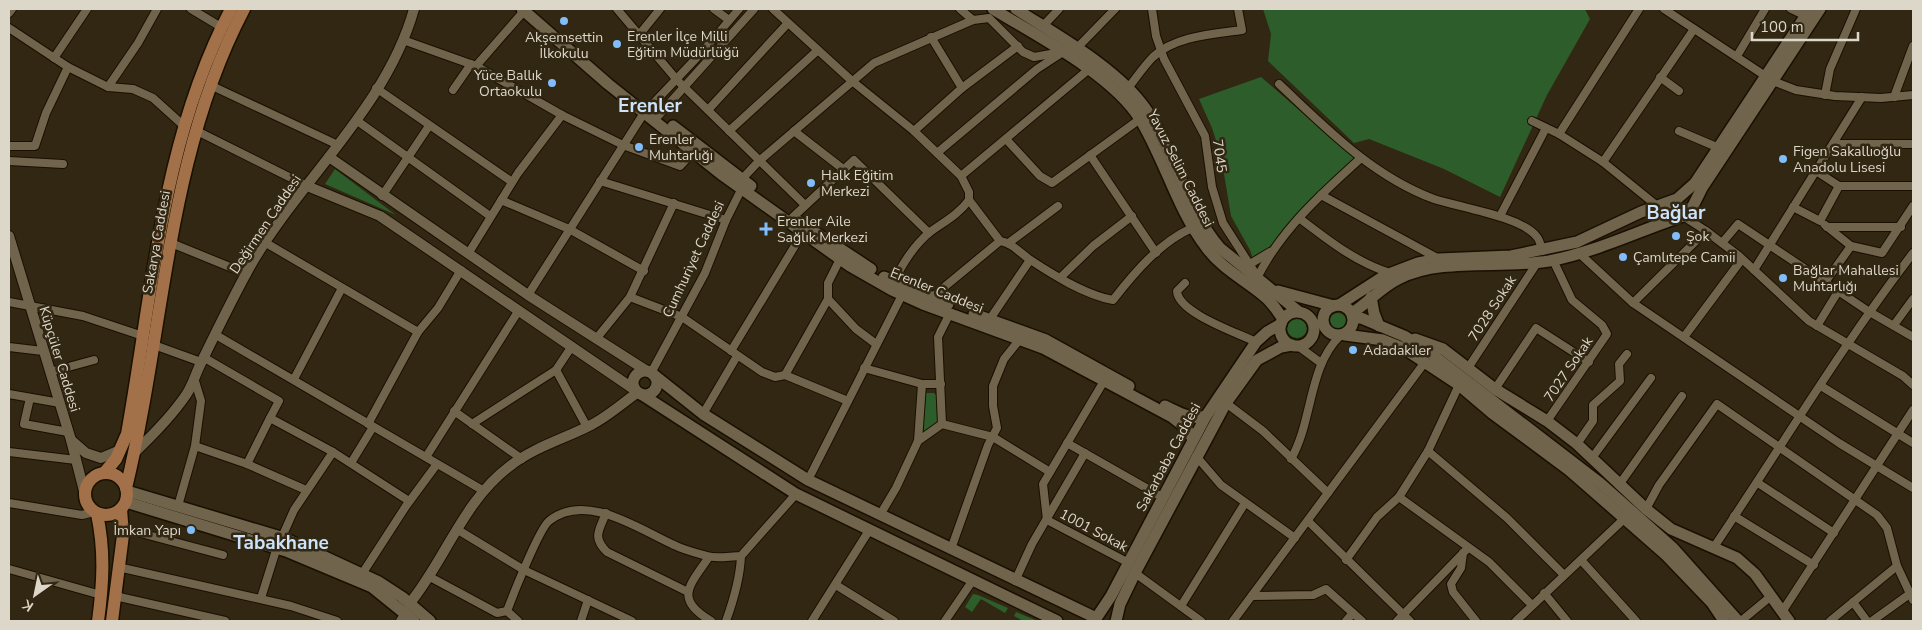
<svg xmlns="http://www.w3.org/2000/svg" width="1922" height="630" viewBox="0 0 1922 630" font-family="'Nunito Sans',sans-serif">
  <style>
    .green { fill: #2d5d2a }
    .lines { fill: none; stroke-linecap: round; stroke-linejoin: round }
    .minor-casing { stroke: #191000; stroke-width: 10 }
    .tertiary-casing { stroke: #191000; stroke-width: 12 }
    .secondary-casing { stroke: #191000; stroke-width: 14 }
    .primary-casing { stroke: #191000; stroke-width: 15 }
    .minor { stroke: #70644d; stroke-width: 8 }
    .tertiary { stroke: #70644d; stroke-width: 10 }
    .secondary { stroke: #70644d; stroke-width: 11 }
    .primary { stroke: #a27149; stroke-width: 12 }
    .poi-dot { fill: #81bdfa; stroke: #312712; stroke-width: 2 }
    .labels { text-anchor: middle; stroke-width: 5; stroke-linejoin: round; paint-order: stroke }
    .poi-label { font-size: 14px; fill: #ddd7ca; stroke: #312712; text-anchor: start }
    .street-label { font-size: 14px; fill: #ddd7ca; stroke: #312712 }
    .district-label { font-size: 19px; font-weight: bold; fill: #cde3fa; stroke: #312712 }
  </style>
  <rect width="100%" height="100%" fill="#312712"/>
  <g class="green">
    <path d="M1263,9H1585L1590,19L1547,95L1500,197L1444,169L1369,139L1354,143L1268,61L1271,34Z"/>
    <path d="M1261,77L1357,160L1254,262L1250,250L1231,216L1221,156L1212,128L1199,99Z"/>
    <path d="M335,169L396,215L325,184Z"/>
    <circle cx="1338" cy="321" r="8"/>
    <circle cx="1297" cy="328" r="10"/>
    <path d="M927,393H934L939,398V420L923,434L925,394Z"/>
    <path d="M973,594L978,595L1008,608L1005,613L981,599L972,612L965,607Z"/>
    <path d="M1016,612L1038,621H1023L1014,616Z"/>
  </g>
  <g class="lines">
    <defs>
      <g id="minor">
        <path d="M191,9L221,27"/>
        <path d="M617,9L677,80L805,205"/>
        <path d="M714,9L729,20"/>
        <path d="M773,9L852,81L914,131L961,176L969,192V200C959,214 944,222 930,232C913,246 903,264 893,282"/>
        <path d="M960,9L973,20"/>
        <path d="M1152,9L1156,36L1164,59L1205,136L1212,187L1223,223L1255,273"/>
        <path d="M1664,9L1773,81L1796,90L1835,96L1881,98L1913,95"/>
        <path d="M1791,9L1806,16"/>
        <path d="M9,13L12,9"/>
        <path d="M1043,26L1059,9"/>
        <path d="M9,28L68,67L108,87L133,89L153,98L184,126"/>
        <path d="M639,35L660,9"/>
        <path d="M931,37L962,88"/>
        <path d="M403,40L476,66L562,115L623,145L680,166L693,152"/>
        <path d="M1077,48L1115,9"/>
        <path d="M1737,56L1765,9"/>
        <path d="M54,58L87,9"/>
        <path d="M476,66L524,11"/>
        <path d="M1660,77L1679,91"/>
        <path d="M1279,84C1326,128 1372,176 1434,199C1458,207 1523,217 1537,237C1540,240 1541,247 1542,251"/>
        <path d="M210,85L338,145"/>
        <path d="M108,87L138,43L157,9"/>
        <path d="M376,88L512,182"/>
        <path d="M1128,88C1136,78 1144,66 1153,57C1175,36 1213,34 1242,30L1238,9"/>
        <path d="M453,90L471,64"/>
        <path d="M1825,95L1830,69L1856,9"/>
        <path d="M1894,97L1913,46"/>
        <path d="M649,108L703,51L739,9"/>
        <path d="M708,110L788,23"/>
        <path d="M659,115L754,9"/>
        <path d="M356,120L490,216"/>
        <path d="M1532,121L1559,134L1603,162L1656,205L1683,216L1706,231L1739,256L1809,321L1903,376L1913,385"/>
        <path d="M195,130L307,186"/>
        <path d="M729,131L818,50"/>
        <path d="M794,131L843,169"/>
        <path d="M914,131L962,88L1018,46"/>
        <path d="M1679,131L1719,148"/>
        <path d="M1559,134L1639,9"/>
        <path d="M1006,139L1040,176L1052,183L1140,119"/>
        <path d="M1833,144H1913"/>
        <path d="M9,146H35L46,113L68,67"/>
        <path d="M937,153L1037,69L1060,54"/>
        <path d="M1090,155L1156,253"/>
        <path d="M9,161L63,164"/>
        <path d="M1603,162L1694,29"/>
        <path d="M1816,171L1839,186H1913"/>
        <path d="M961,176L1088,70"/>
        <path d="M742,179L759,161L874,63L973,20L989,18L1023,52L1034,57L1062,52"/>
        <path d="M600,181L726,220"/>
        <path d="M1321,195L1439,259"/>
        <path d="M382,196L429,126"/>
        <path d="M501,200L569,229L644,271"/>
        <path d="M969,200L1000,241C1012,243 1019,252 1029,259C1053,275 1085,295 1113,300C1134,273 1160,242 1192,228"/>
        <path d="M1793,207L1820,221L1839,186"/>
        <path d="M1500,216L1546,128"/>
        <path d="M793,217L854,160L929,233"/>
        <path d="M1299,218C1328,240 1355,262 1390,273"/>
        <path d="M1825,225L1851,246"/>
        <path d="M1827,227H1901"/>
        <path d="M1010,242L1058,206"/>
        <path d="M171,243L247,274"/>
        <path d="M266,243L418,332"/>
        <path d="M1722,243L1738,224L1868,311L1913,337"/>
        <path d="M468,254L518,173L562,115"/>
        <path d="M1580,254L1633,303L1839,443L1913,488"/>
        <path d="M840,259L828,283V299L856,329L876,344"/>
        <path d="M1250,264L1270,252"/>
        <path d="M1754,270L1862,97"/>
        <path d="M1061,277L1093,246L1132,216"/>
        <path d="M1257,278C1281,230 1321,194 1361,158"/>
        <path d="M1826,281L1851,246L1882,253L1913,206"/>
        <path d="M1185,283L1177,291C1178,313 1238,333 1256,342"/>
        <path d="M528,295L644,113"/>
        <path d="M630,297L682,317L762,372L775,377L785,375L828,299"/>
        <path d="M931,298L1000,241"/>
        <path d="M9,302L83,316L143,336"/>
        <path d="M1633,303L1706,231"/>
        <path d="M990,319L1030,260"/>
        <path d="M1894,325L1913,299"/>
        <path d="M1817,326L1839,290"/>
        <path d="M216,335L484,491"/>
        <path d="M1684,337L1742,259"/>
        <path d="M596,339L630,297L674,203"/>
        <path d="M154,345L201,362"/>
        <path d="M1298,346L1321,363"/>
        <path d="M9,347L43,351"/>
        <path d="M731,351L802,234"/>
        <path d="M203,357L279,401L270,418L333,452L409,501"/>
        <path d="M864,368L922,384H941"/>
        <path d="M1468,368L1537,263"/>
        <path d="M556,370L587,427"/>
        <path d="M50,372L94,360"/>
        <path d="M651,373L705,273L726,220L743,186"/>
        <path d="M785,375L848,401"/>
        <path d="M294,379L342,288"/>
        <path d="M1459,385L1428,451L1399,497L1489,562L1532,605"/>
        <path d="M1821,386L1913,443"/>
        <path d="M1495,389L1536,328L1589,362"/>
        <path d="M9,394L60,403"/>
        <path d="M30,398L24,424L68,432"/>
        <path d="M1226,403L1263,431L1328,493"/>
        <path d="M454,411L522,459"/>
        <path d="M703,414L737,356"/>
        <path d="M1547,421L1607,334L1602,325L1572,300L1553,260"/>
        <path d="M368,424L418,332L438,308L461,270"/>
        <path d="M472,424L556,370L572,346"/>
        <path d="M942,424L993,437L1050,472"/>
        <path d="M918,441L942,424L938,337L950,313"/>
        <path d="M1067,443L1162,497"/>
        <path d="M1577,444L1593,421V405L1620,381L1619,364L1627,354"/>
        <path d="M195,446L247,464L306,490"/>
        <path d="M1428,451L1507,518L1563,574"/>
        <path d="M9,452L76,460"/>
        <path d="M1196,456L1221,485L1295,538"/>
        <path d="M426,457L519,310"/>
        <path d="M1592,458L1651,378"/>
        <path d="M1291,459C1313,421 1308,367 1340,336"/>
        <path d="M351,463L373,427"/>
        <path d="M247,464L270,418"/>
        <path d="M808,480L902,295"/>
        <path d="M1758,483L1834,533"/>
        <path d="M1619,485L1682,396"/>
        <path d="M9,503L82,515L94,512"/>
        <path d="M178,506L195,446L201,401L194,378"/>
        <path d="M1646,509L1659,485L1717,404L1877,515L1887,528L1897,566L1913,600"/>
        <path d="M606,513C599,531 592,537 607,552L688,592"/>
        <path d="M880,515L896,488L918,441L922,384"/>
        <path d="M1734,516L1814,565"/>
        <path d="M1047,520L1043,484L1104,381"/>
        <path d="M1047,520L1129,563"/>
        <path d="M1308,521L1410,621"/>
        <path d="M122,528L223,555"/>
        <path d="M458,530L524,570L632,621"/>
        <path d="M282,537L294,510L333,452"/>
        <path d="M1714,547C1780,449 1841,347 1913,253"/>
        <path d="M951,549L988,445L997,428L993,406V386L1004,359L1020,339"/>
        <path d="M1463,553L1461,568L1451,584L1453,592L1476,621"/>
        <path d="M709,557C689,586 674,599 711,621"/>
        <path d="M1346,560L1377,517L1399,497"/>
        <path d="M1581,560L1636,621"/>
        <path d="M118,567L291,606L337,621"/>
        <path d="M9,569L101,595"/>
        <path d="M1135,573L1201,621"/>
        <path d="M362,574L406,506L437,464"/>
        <path d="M430,577L497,613L507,611"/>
        <path d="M1015,581L1032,544L1085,453"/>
        <path d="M836,585L894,621"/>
        <path d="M1544,593L1567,621"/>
        <path d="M115,596L225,621"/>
        <path d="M1252,596L1313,595L1326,589L1362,621"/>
        <path d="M261,598L277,547"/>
        <path d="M1853,602L1867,621"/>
        <path d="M1181,606L1245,503"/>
        <path d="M1782,612L1913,410"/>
        <path d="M400,621L407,610"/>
        <path d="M518,621L507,611C513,595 539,529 549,521C586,491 640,530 674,545C684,550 696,553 707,556C717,559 730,556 741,556L796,494"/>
        <path d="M581,621L588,600"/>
        <path d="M726,621C734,599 740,579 741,556"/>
        <path d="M812,621L870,529"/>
        <path d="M945,621L973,580"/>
        <path d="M1233,621L1425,362"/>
        <path d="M1346,621L1353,613"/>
        <path d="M1397,621L1468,548"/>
        <path d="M1516,621L1625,518"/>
        <path d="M1741,621L1770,597"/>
        <path d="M1830,621L1897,566"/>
        <path d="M1872,621L1911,593"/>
      </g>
      <g id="tertiary">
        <path d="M329,157L528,295L647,371"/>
        <path d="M307,186L380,216L635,390"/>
        <path d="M9,236L71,440L84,491"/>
        <path d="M71,440L86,453L101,458L120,450"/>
        <path d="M135,452C154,434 171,417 186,395C193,385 196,372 202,361C218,328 234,295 252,263C302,178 387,106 414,9"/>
        <path d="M410,603C445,560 464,500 510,466C534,447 564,439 591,425C607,417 623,403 638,392"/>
      </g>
      <g id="secondary">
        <path d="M522,9L608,84L721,174L850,266L892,290L923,304L1043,348L1172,417L1186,428L1193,439"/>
        <path d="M993,9C1037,36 1113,75 1140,119C1165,160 1177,209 1206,247C1221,268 1245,280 1264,296C1272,302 1277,311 1283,319"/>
        <path d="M1016,9C1056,35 1117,68 1145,108C1176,152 1184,206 1220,248L1299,312"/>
        <path d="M673,126L751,186"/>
        <path d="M798,221L871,269"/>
        <path d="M884,277L948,304"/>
        <path d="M1278,291L1334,306"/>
        <path d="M1371,297L1374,313L1379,326"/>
        <circle cx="1338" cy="320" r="15"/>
        <path d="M1339,305L1384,276L1418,263L1439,259L1511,256L1577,242L1641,212L1677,199L1695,183L1810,9"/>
        <circle cx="1297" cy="329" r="17"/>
        <path d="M1352,313C1368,303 1380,288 1398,279C1441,257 1501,269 1549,261C1596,252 1638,231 1683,216L1693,206L1702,188L1820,9"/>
        <path d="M974,314L1046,340L1129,386"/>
        <path d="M1354,318H1361L1404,336L1429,352L1600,483L1672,547L1738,621"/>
        <path d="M1345,335L1383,340L1403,348L1459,385L1492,413L1569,470L1665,554L1712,603L1724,621"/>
        <path d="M1415,339L1443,349L1495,389L1547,421L1577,444L1646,509L1671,529L1737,558L1755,574L1789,621"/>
        <circle cx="645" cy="383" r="12"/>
        <path d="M654,375L703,414L808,480L1094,617"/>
        <path d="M641,394L796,494L1057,621"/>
        <path d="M1165,406C1178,412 1192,421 1206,416"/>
        <path d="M127,491L284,538L379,582L402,597L430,621"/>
        <path d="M126,502L286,551L372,587L414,621"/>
        <path d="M1097,617L1111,596L1206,416L1256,342L1267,332L1281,324"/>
        <path d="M1116,621L1120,604L1135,573L1226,403L1257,360L1281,347L1292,345"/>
      </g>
      <g id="primary">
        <path d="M105,472L116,459L127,434C153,290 162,140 231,9"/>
        <circle cx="106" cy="494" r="21"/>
        <path d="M126,488C165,328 166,157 244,9"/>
        <path d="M97,514C105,551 103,584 98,621"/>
        <path d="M112,621L123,535L121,509"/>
      </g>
    </defs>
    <use href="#minor" class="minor-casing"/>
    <use href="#tertiary" class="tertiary-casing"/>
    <use href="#secondary" class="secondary-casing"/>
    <use href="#primary" class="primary-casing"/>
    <use href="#minor" class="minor"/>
    <use href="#tertiary" class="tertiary"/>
    <use href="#secondary" class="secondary"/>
    <use href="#primary" class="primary"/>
  </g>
  <g class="poi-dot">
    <circle cx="564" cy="21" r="5"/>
    <circle cx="617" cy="44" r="5"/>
    <circle cx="552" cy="83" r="5"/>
    <circle cx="639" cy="147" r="5"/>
    <circle cx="1783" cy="159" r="5"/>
    <circle cx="811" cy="183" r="5"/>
    <path d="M763.5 221.5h5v5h5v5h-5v5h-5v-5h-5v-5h5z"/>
    <circle cx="1676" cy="236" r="5"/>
    <circle cx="1623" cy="257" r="5"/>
    <circle cx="1783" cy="278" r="5"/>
    <circle cx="1353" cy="350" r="5"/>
    <circle cx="191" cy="530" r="5"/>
  </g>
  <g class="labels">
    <g class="poi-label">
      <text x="627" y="41">Erenler İlçe Milli<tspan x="627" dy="16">Eğitim Müdürlüğü</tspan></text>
      <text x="564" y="42" text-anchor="middle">Akşemsettin<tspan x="564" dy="16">İlkokulu</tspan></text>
      <text x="542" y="80" text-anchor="end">Yüce Ballık<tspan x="542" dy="16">Ortaokulu</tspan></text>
      <text x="649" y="144">Erenler<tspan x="649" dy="16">Muhtarlığı</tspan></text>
      <text x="1793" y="156">Figen Sakallıoğlu<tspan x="1793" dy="16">Anadolu Lisesi</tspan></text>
      <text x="821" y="180">Halk Eğitim<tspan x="821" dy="16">Merkezi</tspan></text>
      <text x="777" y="226">Erenler Aile<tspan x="777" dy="16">Sağlık Merkezi</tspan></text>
      <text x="1686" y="241">Şok</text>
      <text x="1633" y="262">Çamlıtepe Camii</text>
      <text x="1793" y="275">Bağlar Mahallesi<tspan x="1793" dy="16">Muhtarlığı</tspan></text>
      <text x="1363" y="355">Adadakiler</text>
      <text x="181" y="535" text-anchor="end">İmkan Yapı</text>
    </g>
    <g class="street-label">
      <text transform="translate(1220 156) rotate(82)" y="5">7045</text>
      <text transform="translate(1181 168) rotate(63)" y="5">Yavuz Selim Caddesi</text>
      <text transform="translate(265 224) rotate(-56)" y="5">Değirmen Caddesi</text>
      <text transform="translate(156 242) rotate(-80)" y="5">Sakarya Caddesi</text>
      <text transform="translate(693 259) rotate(-65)" y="5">Cumhuriyet Caddesi</text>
      <text transform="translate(937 290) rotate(22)" y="5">Erenler Caddesi</text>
      <text transform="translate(1492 308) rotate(-57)" y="5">7028 Sokak</text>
      <text transform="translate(60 359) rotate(73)" y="5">Küpçüler Caddesi</text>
      <text transform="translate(1568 369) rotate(-56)" y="5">7027 Sokak</text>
      <text transform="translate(1168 457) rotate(-62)" y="5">Sakarbaba Caddesi</text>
      <text transform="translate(1094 530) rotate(28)" y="5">1001 Sokak</text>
    </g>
    <g class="district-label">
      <text x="650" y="112">Erenler</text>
      <text x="1676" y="219">Bağlar</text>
      <text x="281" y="549">Tabakhane</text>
    </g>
  </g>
  <rect width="1922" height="630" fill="none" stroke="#ddd7ca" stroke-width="20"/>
  <g transform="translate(35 595) rotate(213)" stroke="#312712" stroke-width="4" paint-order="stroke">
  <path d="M0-4L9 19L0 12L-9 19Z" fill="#ddd7ca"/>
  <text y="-8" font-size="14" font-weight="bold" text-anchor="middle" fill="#ddd7ca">K</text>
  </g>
  <path d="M1752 32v8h106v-8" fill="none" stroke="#ddd7ca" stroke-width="2.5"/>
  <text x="1760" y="32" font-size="15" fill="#ddd7ca" stroke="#312712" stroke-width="4" paint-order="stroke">100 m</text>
</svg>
